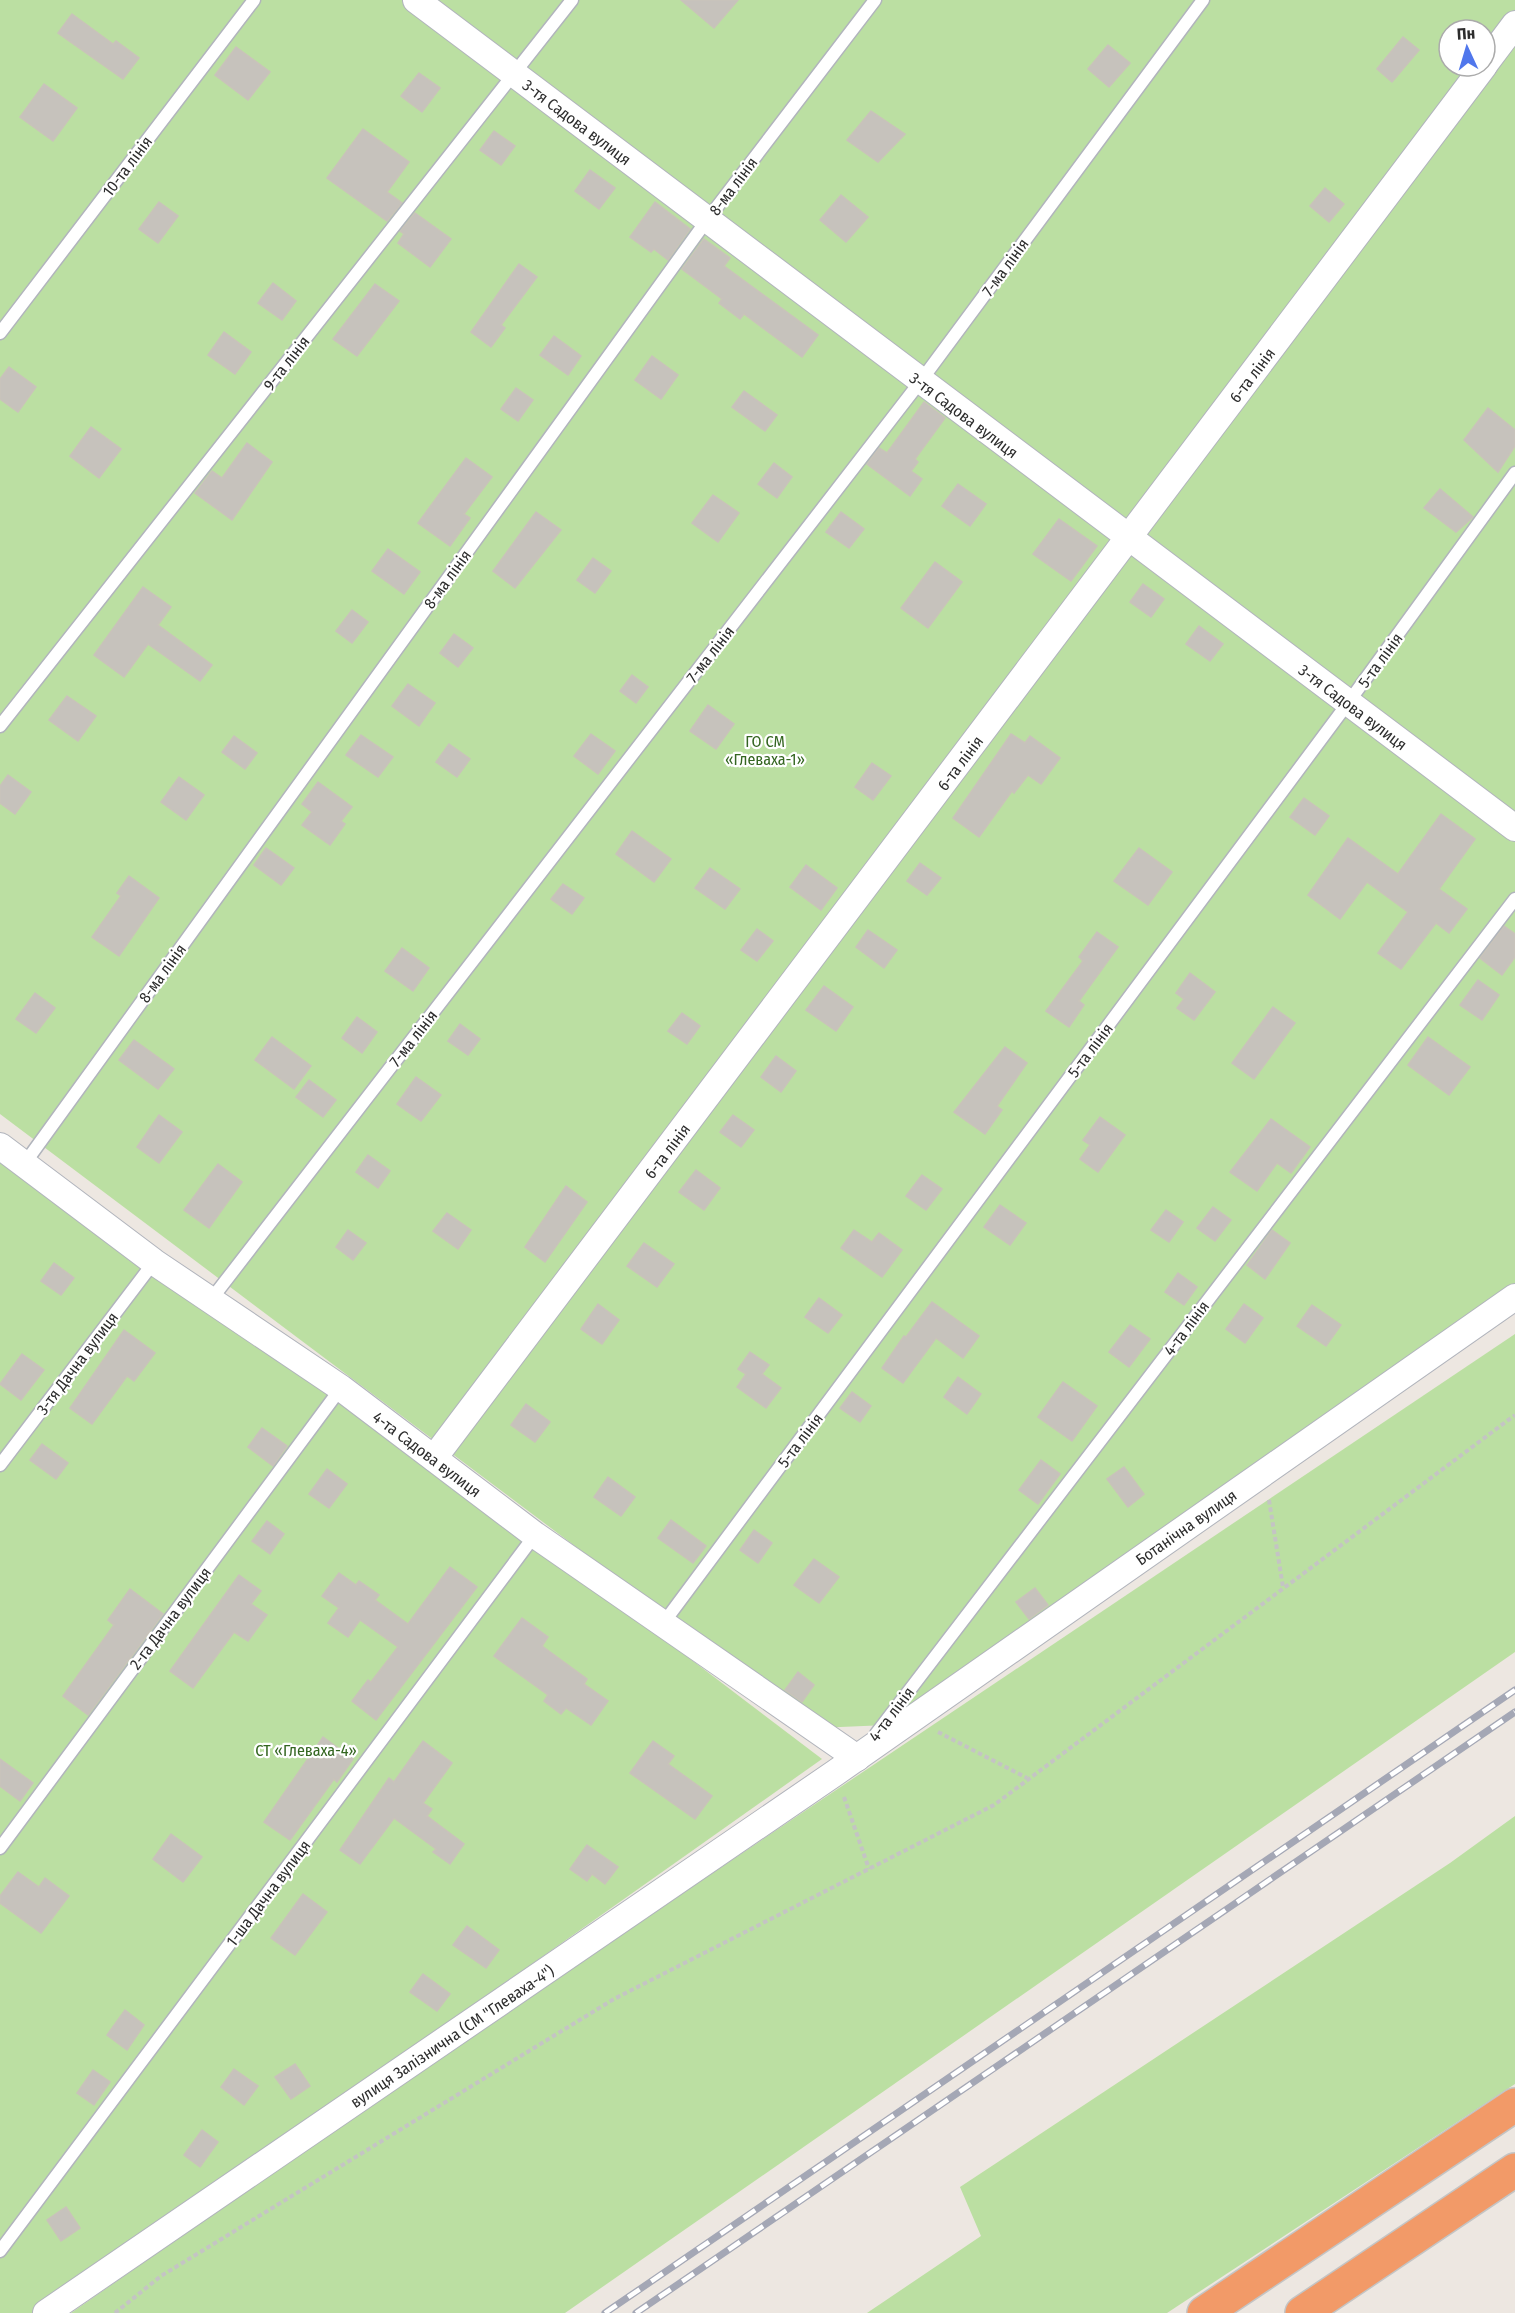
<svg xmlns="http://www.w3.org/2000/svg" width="1515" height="2313" viewBox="0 0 1515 2313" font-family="'Fira Sans Condensed',sans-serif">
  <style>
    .green { fill: #bbdfa2; fill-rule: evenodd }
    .building { fill: #c6c2bc; stroke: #c9c3ba; stroke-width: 1.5 }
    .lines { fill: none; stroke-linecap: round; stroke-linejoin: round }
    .lane-casing { stroke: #b1b4bc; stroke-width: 15 }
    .street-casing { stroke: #b1b4bc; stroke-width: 28 }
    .highway-casing { stroke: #c4c4c4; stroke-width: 36 }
    .path { stroke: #c4c4c4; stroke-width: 4; stroke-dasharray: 4.5 3; stroke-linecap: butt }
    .lane { stroke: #fff; stroke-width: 12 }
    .street { stroke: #fff; stroke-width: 26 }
    .highway { stroke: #f29a68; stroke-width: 33 }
    .rail-casing { stroke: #a4a7b5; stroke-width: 7 }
    .rail { stroke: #fff; stroke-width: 4.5; stroke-dasharray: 14; stroke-linecap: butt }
    .labels { text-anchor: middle; stroke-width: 4.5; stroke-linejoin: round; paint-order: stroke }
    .street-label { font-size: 16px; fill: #2d2d2d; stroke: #fff }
    .park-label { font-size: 16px; fill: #346621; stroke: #fff }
  </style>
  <rect width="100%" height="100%" fill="#ede7e1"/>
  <g class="green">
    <path d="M0,0H1515V1306L887,1725L817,1728L0,1114ZM1449,30H1485V66H1449Z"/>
    <path d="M0,1134L822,1759L38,2313H0Z"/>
    <path d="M1515,1334V1652L565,2313H71L437,2058Z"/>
    <path d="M1515,1816V2084L1167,2313H867L981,2236L960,2187L1450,1863Z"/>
  </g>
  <g class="building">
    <path d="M681,0H738L714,28Z"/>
    <path d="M72,14L113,44L116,41L139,58L123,79L58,33Z"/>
    <path d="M1403,37L1419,50L1392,82L1377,69Z"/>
    <path d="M1108,45L1130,63L1109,87L1088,69Z"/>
    <path d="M236,47L270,72L248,100L215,75Z"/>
    <path d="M419,73L440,88L422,112L401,96Z"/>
    <path d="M44,84L77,108L53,141L20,117Z"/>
    <path d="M871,111L905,134L878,162L847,140Z"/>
    <path d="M363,129L409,162L387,192L402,203L387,221L327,178Z"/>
    <path d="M494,131L515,146L501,165L480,150Z"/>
    <path d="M590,170L615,188L599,209L575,191Z"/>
    <path d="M1325,188L1344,204L1329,222L1310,206Z"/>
    <path d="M841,195L868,217L846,242L820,220Z"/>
    <path d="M159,202L178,216L158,243L139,229Z"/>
    <path d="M655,202L690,229L668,260L654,249L651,252L630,237Z"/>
    <path d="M415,213L451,239L430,267L398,243L404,234L400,231Z"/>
    <path d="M704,239L730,258L724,266L818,335L802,357L744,314L740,319L719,303L722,299L682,269Z"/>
    <path d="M519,264L537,277L501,325L505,328L491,347L471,332Z"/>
    <path d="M273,283L296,301L282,320L258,303Z"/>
    <path d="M375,284L399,301L357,356L333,339Z"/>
    <path d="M224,332L251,352L235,374L208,355Z"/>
    <path d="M554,336L581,356L568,375L540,355Z"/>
    <path d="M652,356L678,375L661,399L635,380Z"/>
    <path d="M9,367L36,387L18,412L0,399V379Z"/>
    <path d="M516,388L533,400L518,421L501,409Z"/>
    <path d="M744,391L777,415L765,431L732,407Z"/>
    <path d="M924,402L945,418L915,459L918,462L911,471L922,479L910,496L867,464L879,448L887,453Z"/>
    <path d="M1488,408L1515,430V446L1498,472L1464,440Z"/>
    <path d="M91,427L121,449L99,478L70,456Z"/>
    <path d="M247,443L272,462L232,520L195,493L212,471L222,478Z"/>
    <path d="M466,458L492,477L464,514L470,518L450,546L418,523Z"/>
    <path d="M774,463L792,477L777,498L758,484Z"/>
    <path d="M958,484L986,504L970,526L942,506Z"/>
    <path d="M1440,489L1473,517L1456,532L1424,508Z"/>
    <path d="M713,495L739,513L718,542L692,523Z"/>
    <path d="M536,512L561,530L515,588L493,571Z"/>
    <path d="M841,512L864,529L849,548L826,532Z"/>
    <path d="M1059,519L1097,546L1071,581L1033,554Z"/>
    <path d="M388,549L420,572L404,594L372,571Z"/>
    <path d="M593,558L611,571L595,593L577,580Z"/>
    <path d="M935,562L962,582L928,628L901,608Z"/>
    <path d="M1143,584L1164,599L1151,617L1130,602Z"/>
    <path d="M143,587L171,607L158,625L212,665L200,681L148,644L124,677L94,655Z"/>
    <path d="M352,610L368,622L352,643L336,631Z"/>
    <path d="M1199,626L1223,644L1210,661L1186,644Z"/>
    <path d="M454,634L473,648L458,667L440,653Z"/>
    <path d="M632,675L648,687L636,703L620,691Z"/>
    <path d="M408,684L435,703L419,726L392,706Z"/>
    <path d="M67,696L96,716L78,741L49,720Z"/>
    <path d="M708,705L734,724L716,749L690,731Z"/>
    <path d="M591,734L615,751L598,774L574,756Z"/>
    <path d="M1011,734L1025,743L1030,736L1060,758L1041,784L1028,775L1014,793L1012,791L979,837L953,818Z"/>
    <path d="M361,735L393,757L378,777L346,755Z"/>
    <path d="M234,736L257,753L245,769L222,752Z"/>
    <path d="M449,744L470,759L457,777L436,762Z"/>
    <path d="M872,763L891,776L873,800L855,787Z"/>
    <path d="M8,775L31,792L15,814L0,803V786Z"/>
    <path d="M179,777L204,795L186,820L161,802Z"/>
    <path d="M318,782L352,807L341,821L345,824L330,845L302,825L312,812L302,804Z"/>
    <path d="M1304,798L1329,816L1315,835L1290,817Z"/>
    <path d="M1441,814L1475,839L1439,889L1467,909L1449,933L1436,923L1401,969L1378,953L1408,912L1367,882L1340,919L1308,895L1348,838L1398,874Z"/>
    <path d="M632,831L671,859L654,882L616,854Z"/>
    <path d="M266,848L294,868L281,885L254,865Z"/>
    <path d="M1139,848L1172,872L1148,905L1114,881Z"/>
    <path d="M920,863L941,878L927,895L907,881Z"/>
    <path d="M806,865L837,888L821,910L790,887Z"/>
    <path d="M710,868L740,889L725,909L695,888Z"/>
    <path d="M129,876L159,898L119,956L92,937L121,896L117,893Z"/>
    <path d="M563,884L584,898L572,914L551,899Z"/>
    <path d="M1504,926L1515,934V957L1502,975L1480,958Z"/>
    <path d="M757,929L773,941L757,961L741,950Z"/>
    <path d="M868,930L897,950L884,968L856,947Z"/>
    <path d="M1097,932L1118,947L1079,1001L1084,1005L1069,1027L1046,1011L1083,961L1079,957Z"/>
    <path d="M402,948L429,968L413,991L385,971Z"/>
    <path d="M1190,973L1215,992L1194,1020L1177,1008L1184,999L1176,993Z"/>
    <path d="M1478,980L1499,995L1482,1020L1460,1005Z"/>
    <path d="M824,986L853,1007L836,1031L806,1010Z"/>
    <path d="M35,993L55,1008L36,1033L16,1019Z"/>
    <path d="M1273,1007L1295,1023L1254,1079L1232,1063Z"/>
    <path d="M682,1013L700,1026L687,1044L668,1031Z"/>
    <path d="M357,1017L377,1032L362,1053L342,1038Z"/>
    <path d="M460,1024L480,1039L468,1055L448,1041Z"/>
    <path d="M272,1037L311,1066L294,1089L255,1060Z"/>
    <path d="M1428,1037L1470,1067L1449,1095L1408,1065Z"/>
    <path d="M134,1040L174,1069L158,1089L119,1060Z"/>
    <path d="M1005,1047L1027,1063L997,1106L1002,1110L985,1134L954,1112Z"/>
    <path d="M776,1056L796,1071L781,1092L761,1077Z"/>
    <path d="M416,1077L441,1095L421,1121L397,1104Z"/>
    <path d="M309,1080L336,1100L323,1117L296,1097Z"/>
    <path d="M159,1115L182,1132L159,1163L137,1147Z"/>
    <path d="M733,1115L754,1130L741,1147L720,1132Z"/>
    <path d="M1100,1117L1125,1135L1098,1172L1080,1159L1090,1145L1083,1140Z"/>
    <path d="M1271,1119L1310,1147L1291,1173L1277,1163L1257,1191L1230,1172Z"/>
    <path d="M368,1155L390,1171L378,1188L356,1172Z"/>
    <path d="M218,1164L242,1182L209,1228L184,1210Z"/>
    <path d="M696,1170L720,1188L704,1210L679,1192Z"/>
    <path d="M922,1175L942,1189L926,1210L906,1196Z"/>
    <path d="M566,1186L587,1202L545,1262L525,1247Z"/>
    <path d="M1000,1205L1026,1223L1010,1245L984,1227Z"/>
    <path d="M1213,1207L1231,1220L1215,1241L1197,1228Z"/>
    <path d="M1166,1210L1183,1222L1169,1242L1151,1230Z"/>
    <path d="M447,1213L471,1230L458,1249L433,1231Z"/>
    <path d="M348,1230L366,1243L353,1260L336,1247Z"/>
    <path d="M854,1230L872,1242L879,1233L902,1250L882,1277L841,1248Z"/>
    <path d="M1272,1230L1290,1243L1265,1279L1247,1265Z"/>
    <path d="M644,1243L674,1264L657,1287L627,1266Z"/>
    <path d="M54,1263L74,1278L61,1295L41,1281Z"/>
    <path d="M1178,1273L1197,1287L1184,1305L1165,1292Z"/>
    <path d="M819,1298L842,1315L828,1333L805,1317Z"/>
    <path d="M932,1302L979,1336L963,1358L936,1338L903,1383L882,1368L904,1336L906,1337Z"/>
    <path d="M598,1304L619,1320L602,1344L581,1329Z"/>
    <path d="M1244,1304L1263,1318L1245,1343L1226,1329Z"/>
    <path d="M1312,1305L1341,1325L1326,1346L1297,1326Z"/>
    <path d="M1130,1325L1150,1339L1129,1367L1109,1352Z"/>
    <path d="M124,1330L155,1353L134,1381L127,1376L92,1424L70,1408Z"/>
    <path d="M750,1352L769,1365L762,1374L781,1388L766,1408L737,1387L746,1374L738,1369Z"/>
    <path d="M22,1354L44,1370L21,1400L0,1384Z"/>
    <path d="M958,1377L981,1394L967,1414L944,1397Z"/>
    <path d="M1063,1382L1097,1406L1072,1441L1038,1417Z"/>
    <path d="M852,1392L871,1406L860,1422L840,1408Z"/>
    <path d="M526,1404L550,1422L535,1442L511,1425Z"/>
    <path d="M262,1428L287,1446L273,1466L248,1447Z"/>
    <path d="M42,1444L68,1463L56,1479L30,1460Z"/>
    <path d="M1041,1460L1060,1474L1038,1504L1019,1490Z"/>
    <path d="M1124,1467L1144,1494L1128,1507L1107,1479Z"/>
    <path d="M327,1469L347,1484L329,1508L309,1494Z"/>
    <path d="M608,1477L635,1497L621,1516L594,1497Z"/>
    <path d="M671,1520L706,1546L693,1563L658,1538Z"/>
    <path d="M267,1521L284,1534L270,1554L252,1541Z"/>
    <path d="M754,1530L772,1543L758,1563L740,1550Z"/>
    <path d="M814,1559L839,1577L819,1603L794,1585Z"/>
    <path d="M450,1567L477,1587L376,1720L352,1701L368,1680L371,1682L398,1647L360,1620L348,1637L328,1623L339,1608L322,1596L339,1573L356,1585L359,1581L379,1595L375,1600L408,1624Z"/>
    <path d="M239,1575L261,1591L251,1604L267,1615L248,1641L234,1632L193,1688L170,1671Z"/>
    <path d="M1035,1588L1048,1605L1029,1619L1016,1602Z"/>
    <path d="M130,1589L163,1614L88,1715L63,1696L114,1625L108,1620Z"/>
    <path d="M522,1618L548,1637L542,1646L587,1679L584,1684L608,1701L591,1725L566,1708L561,1714L544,1701L548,1695L494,1656Z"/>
    <path d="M798,1672L814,1685L802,1702L785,1690Z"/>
    <path d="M323,1737L353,1759L337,1782L334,1779L290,1840L264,1822Z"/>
    <path d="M423,1741L452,1763L423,1803L432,1809L427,1816L464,1844L450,1864L433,1852L436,1849L394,1818L360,1864L340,1850L389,1778L394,1782Z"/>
    <path d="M653,1741L674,1756L668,1764L712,1796L695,1819L630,1773Z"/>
    <path d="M0,1759L33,1783L20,1801L0,1786Z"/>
    <path d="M171,1834L202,1857L183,1882L153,1859Z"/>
    <path d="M587,1845L618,1867L605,1884L592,1874L587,1881L570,1869Z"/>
    <path d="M18,1872L39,1887L45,1878L69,1896L41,1933L0,1903V1896Z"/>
    <path d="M303,1894L327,1912L295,1955L271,1938Z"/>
    <path d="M467,1926L499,1950L486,1968L453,1945Z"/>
    <path d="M423,1974L450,1994L437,2011L410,1992Z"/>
    <path d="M125,2010L144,2025L127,2050L107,2035Z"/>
    <path d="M295,2064L310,2086L291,2099L275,2077Z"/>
    <path d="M234,2069L258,2086L244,2105L221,2087Z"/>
    <path d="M93,2070L110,2082L94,2105L77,2093Z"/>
    <path d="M202,2130L218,2142L200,2167L184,2155Z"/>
    <path d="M66,2207L80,2228L61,2241L47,2220Z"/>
  </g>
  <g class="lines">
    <defs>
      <g id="lane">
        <path d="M0,333L254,0"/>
        <path d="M0,726L572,0"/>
        <path d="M25,1163L707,220L875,0"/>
        <path d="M210,1301L920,382L1203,0"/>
        <path d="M0,1465L154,1262"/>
        <path d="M662,1625L1348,703L1515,473"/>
        <path d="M876,1734L1515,899"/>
        <path d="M0,1848L341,1388"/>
        <path d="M0,2251L535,1535"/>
      </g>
      <g id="street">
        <path d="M416,0L1515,828"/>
        <path d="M1485,64L1515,24"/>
        <path d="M0,1146L154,1262L341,1388L535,1535L857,1758"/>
        <path d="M434,1458L1484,66"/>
        <path d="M46,2313L835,1773L1515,1297"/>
      </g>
      <g id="highway">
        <path d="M1204,2313L1515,2105"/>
        <path d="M1302,2313L1515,2170"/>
      </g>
    </defs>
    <use href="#lane" class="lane-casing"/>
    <use href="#street" class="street-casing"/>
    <use href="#highway" class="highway-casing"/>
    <g class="path">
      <path d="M1269,1500L1283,1587"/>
      <path d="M938,1732L1027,1778"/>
      <path d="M844,1797L869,1869"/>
      <path d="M115,2313L161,2276L614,1999L994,1805L1515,1415"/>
    </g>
    <use href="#lane" class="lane"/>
    <use href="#street" class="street"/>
    <use href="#highway" class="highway"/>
    <defs>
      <g id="rail">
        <path d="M605,2313L1515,1690"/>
        <path d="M636,2313L1515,1712"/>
      </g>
    </defs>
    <use href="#rail" class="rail-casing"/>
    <use href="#rail" class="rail"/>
  </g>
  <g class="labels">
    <g class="street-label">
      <text transform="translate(577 122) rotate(37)" y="6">3-тя Садова вулиця</text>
      <text transform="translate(127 166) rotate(-53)" y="6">10-та лінія</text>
      <text transform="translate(733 186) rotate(-53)" y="6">8-ма лінія</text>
      <text transform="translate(1005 267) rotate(-54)" y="6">7-ма лінія</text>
      <text transform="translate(286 363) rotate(-52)" y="6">9-та лінія</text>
      <text transform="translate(1252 375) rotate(-53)" y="6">6-та лінія</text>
      <text transform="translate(964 415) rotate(37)" y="6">3-тя Садова вулиця</text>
      <text transform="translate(447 579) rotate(-54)" y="6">8-ма лінія</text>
      <text transform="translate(710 654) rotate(-52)" y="6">7-ма лінія</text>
      <text transform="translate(1380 660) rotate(-54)" y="6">5-та лінія</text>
      <text transform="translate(1353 707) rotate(37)" y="6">3-тя Садова вулиця</text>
      <text transform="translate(960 763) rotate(-53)" y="6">6-та лінія</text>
      <text transform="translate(162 973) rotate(-54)" y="6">8-ма лінія</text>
      <text transform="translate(413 1038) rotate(-52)" y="6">7-ма лінія</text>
      <text transform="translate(1090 1050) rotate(-53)" y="6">5-та лінія</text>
      <text transform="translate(667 1151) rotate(-53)" y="6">6-та лінія</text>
      <text transform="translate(1186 1328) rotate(-53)" y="6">4-та лінія</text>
      <text transform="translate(77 1363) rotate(-53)" y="6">3-тя Дачна вулиця</text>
      <text transform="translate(800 1440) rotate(-53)" y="6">5-та лінія</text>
      <text transform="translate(427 1454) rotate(37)" y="6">4-та Садова вулиця</text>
      <text transform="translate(1186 1527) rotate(-35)" y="6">Ботанічна вулиця</text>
      <text transform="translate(170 1618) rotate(-53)" y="6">2-га Дачна вулиця</text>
      <text transform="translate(891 1714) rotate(-53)" y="6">4-та лінія</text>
      <text transform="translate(268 1893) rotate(-53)" y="6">1-ша Дачна вулиця</text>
      <text transform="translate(452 2036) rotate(-34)" y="6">вулиця Залізнична (СМ "Глеваха-4")</text>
    </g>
    <g class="park-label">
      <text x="765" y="747">ГО СМ<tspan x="765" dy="18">«Глеваха-1»</tspan></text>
      <text x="306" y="1756">СТ «Глеваха-4»</text>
    </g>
  </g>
  <g transform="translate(1467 48) rotate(356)"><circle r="28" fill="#ffffff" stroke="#ababab" stroke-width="1.5"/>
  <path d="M0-4.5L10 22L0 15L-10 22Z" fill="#5077ec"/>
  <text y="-9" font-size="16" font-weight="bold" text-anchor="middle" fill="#2d2d2d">Пн</text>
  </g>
</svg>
